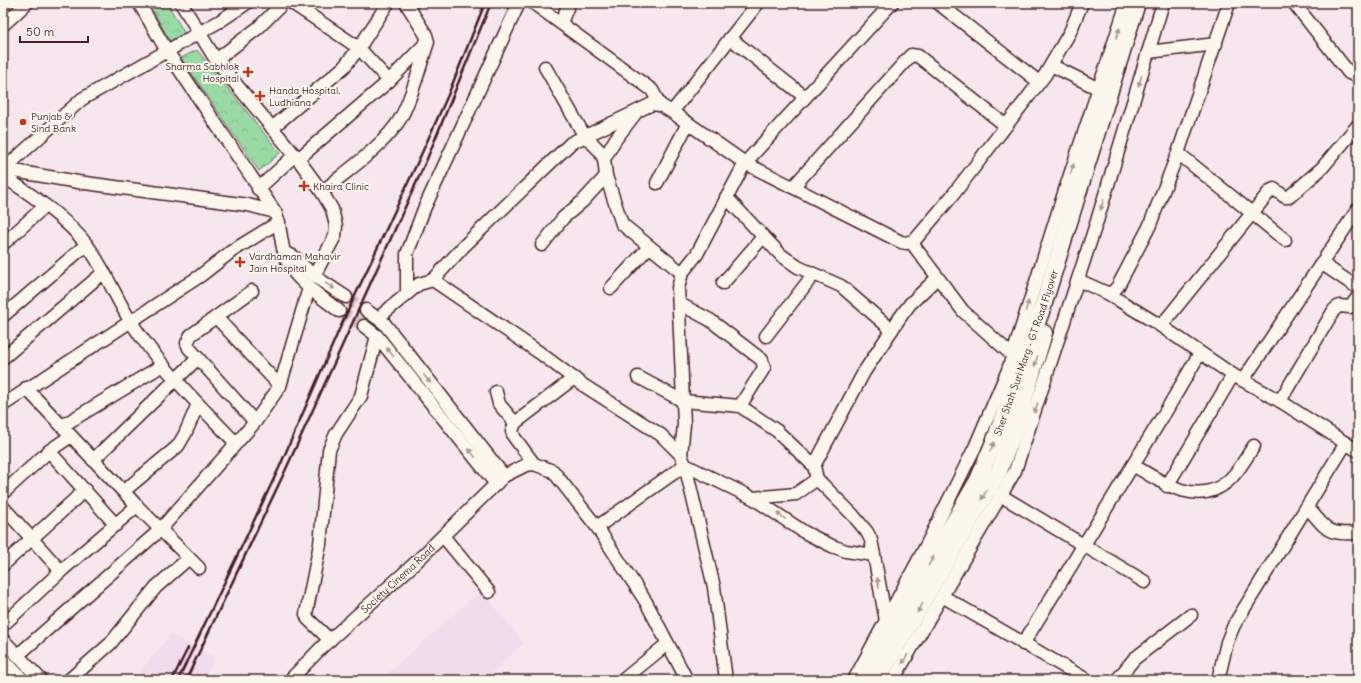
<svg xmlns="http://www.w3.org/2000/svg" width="1361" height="683" viewBox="0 0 1361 683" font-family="Delius,sans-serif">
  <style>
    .built { fill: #f1dced }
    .park { fill: url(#park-crowns); stroke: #727c68 }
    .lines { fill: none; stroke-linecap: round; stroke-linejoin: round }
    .minor-tunnel { stroke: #d3bfc6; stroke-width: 12; stroke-dasharray: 12 6; stroke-linecap: butt }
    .minor-casing { stroke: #4a1f2b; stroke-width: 15 }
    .major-casing { stroke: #4a1f2b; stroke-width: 19 }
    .minor { stroke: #fbf7ec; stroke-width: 12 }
    .major { stroke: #fbf7ec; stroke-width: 16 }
    .rail { stroke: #4a1f2b; stroke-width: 2.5 }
    .oneway { fill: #ab9695 }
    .poi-dot { fill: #c8321e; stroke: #fbf7ec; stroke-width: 1.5 }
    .labels { text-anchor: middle; stroke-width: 4; stroke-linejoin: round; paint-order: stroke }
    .poi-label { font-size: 10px; fill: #4a1f2b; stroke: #fbf7ec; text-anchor: start }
    .street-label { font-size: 10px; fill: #4a1f2b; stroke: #fbf7ec }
  </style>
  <defs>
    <pattern id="park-crowns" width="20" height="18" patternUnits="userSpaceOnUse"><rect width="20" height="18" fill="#99daa4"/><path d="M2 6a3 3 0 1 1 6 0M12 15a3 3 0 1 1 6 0" fill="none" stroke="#85bb8d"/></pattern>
  </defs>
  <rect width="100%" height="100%" fill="#f5e7ed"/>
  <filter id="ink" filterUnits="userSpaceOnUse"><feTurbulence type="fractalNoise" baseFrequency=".025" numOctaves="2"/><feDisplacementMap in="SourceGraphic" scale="8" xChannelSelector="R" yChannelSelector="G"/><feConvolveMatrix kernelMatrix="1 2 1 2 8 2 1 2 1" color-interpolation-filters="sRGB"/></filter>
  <g filter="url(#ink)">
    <g class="built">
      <path d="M481,590L524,643L484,680H380Z"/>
      <path d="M171,634L215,658L203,680H133Z"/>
    </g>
    <g class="park">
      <path d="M149,3H167L185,34L170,41Z"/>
      <path d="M197,50L280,153L259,171L181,58Z"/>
    </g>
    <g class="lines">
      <g class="minor-tunnel">
        <path d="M346,297L366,310"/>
        <path d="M339,311L364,326"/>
      </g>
      <defs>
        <g id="minor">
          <path d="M139,3L167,51L275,212C282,228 280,246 287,261C294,279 324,299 339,311"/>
          <path d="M181,3L216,60L298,159L322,192L332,209L336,226L335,236L314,276"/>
          <path d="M292,3L359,48L389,81"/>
          <path d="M533,3L652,90L660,105"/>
          <path d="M938,3L1039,82"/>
          <path d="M1294,3L1349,73L1354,75L1358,71"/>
          <path d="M561,23L569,3"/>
          <path d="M3,25L27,3"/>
          <path d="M730,38L805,97"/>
          <path d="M1148,52L1216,44"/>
          <path d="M216,60L258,28L283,3"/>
          <path d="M1051,65L1099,89"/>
          <path d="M545,67L584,135L599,150L604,159L606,176L622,224L682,273"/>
          <path d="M672,112L758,3"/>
          <path d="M272,128L344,67L359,48L388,3"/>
          <path d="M1178,153L1285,240"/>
          <path d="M298,159L389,81L425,44"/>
          <path d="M604,159L615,140L635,114"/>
          <path d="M3,169L78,182L248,205L275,212"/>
          <path d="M4,169L82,99L220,21L247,3"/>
          <path d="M3,176C33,196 65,217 87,245C105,269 115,297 131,322C160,367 199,405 236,443"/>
          <path d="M657,183L688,123"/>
          <path d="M793,187L911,55L918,56L1005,125"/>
          <path d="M258,189L295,155"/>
          <path d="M322,192C345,172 385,145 400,119C412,99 420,65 428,42L426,35L406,3"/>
          <path d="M726,197L781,255L798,267L841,286L892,330"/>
          <path d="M911,242L963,311L1012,355"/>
          <path d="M3,244L45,206"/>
          <path d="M542,245L563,218L583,201L606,176"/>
          <path d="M285,253L293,256L314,276L346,297"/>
          <path d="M1321,263L1358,288"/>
          <path d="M433,280L464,246L571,143L652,104L660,105L672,112L745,163L901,242L906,243L915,240L952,196L1045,75L1070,32L1082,3"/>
          <path d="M1078,280L1107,293L1113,292L1118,286L1149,227L1178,153L1229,3"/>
          <path d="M723,283L763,237"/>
          <path d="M611,288L649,247"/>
          <path d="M252,291L191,335L187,343L189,348L255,422"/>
          <path d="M1107,293L1161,326L1233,375L1280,401L1358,451"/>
          <path d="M407,294V254L424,209L519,3"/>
          <path d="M680,304L710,320L762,360L764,368L740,406"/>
          <path d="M366,310L384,323L504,476"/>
          <path d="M3,316L86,245"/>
          <path d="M216,317L280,386"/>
          <path d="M378,318L419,284L433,280L540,353L580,383L661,435L681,455L685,465L714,587L726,680"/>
          <path d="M364,326L377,336L496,484"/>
          <path d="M1161,326L1270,191L1274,189L1285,197H1289L1322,168L1358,125"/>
          <path d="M766,336L813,275"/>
          <path d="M3,358L104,272"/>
          <path d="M638,377L683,401L740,406L777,431L814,466"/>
          <path d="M1243,380L1358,209"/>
          <path d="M26,388L137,506L199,568"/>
          <path d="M496,392L499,404L515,423"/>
          <path d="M1280,401L1334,310L1339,306L1350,307L1358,297"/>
          <path d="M3,405L200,276L232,251L279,222"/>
          <path d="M62,426L163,365"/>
          <path d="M49,451L116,525"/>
          <path d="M681,455L684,424L678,288L682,273L697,254L745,163L892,3"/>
          <path d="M93,460L198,358"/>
          <path d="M534,464L514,437L512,431L515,423L574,378"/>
          <path d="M1133,465C1161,482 1198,508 1228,481C1239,472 1246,457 1254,446"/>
          <path d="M1167,486L1233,375"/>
          <path d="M124,491L178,446L185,434L198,404"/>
          <path d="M3,493L49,451L71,436"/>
          <path d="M1000,495L1145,582"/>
          <path d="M753,498L796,494L817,479"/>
          <path d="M3,507L61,571"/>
          <path d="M1307,507C1328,530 1326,535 1358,533"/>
          <path d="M597,527L685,465L753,498L804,532L832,546L846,551L874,555L886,621"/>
          <path d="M443,536L489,592"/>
          <path d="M874,555L871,540L867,532L853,515L817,479L814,466L864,372L901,316L910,304L937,278"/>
          <path d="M3,565L85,490"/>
          <path d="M942,596L1087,680"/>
          <path d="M3,625L61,571L137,506"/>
          <path d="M3,640L41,680"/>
          <path d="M330,640L308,619L306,614L320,544L329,450L336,434L361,396L377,336"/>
          <path d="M1023,644L1166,411L1200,353"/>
          <path d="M18,655L160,530L255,422L280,386L309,288"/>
          <path d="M3,659L23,680"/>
          <path d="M3,679L4,680"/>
          <path d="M69,680L110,644L156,587L189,558"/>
          <path id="s1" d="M290,680L322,647L413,565L504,476L526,465L534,464L553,471L597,527L646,602L687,680"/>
          <path d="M623,680L667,644"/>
          <path d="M854,680L927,544L975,447L1008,370L1065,190L1127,3"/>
          <path d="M893,680L1015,471L1097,221L1163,3"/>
          <path d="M1117,680L1134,659L1191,615"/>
          <path d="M1218,680L1227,642L1234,625L1346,443"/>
        </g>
        <g id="major">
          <path id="s2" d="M863,680L978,480L996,437L1043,306L1137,3"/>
          <path d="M877,680L999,471L1017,423L1044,333"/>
        </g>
      </defs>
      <use href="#minor" class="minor-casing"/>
      <use href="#major" class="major-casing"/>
      <use href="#minor" class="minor"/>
      <use href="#major" class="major"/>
      <g class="rail">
        <path d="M172,680L188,648"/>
        <path d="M178,680L279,468L339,330L420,157L448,95L485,3"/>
        <path d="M186,680L286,469L427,159L491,3"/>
      </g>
    </g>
    <defs><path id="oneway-solid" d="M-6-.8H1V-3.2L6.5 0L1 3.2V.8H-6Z"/></defs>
    <g class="oneway">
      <use href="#oneway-solid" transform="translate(1118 33) rotate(-72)"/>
      <use href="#oneway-solid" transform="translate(1140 81) rotate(107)"/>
      <use href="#oneway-solid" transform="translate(1072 169) rotate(-71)"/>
      <use href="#oneway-solid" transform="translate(1102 205) rotate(107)"/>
      <use href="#oneway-solid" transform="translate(330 286) rotate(33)"/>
      <use href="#oneway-solid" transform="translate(1027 306) rotate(-73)"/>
      <use href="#oneway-solid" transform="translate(390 352) rotate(-129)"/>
      <use href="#oneway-solid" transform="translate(1036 361) rotate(107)"/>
      <use href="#oneway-solid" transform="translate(427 379) rotate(52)"/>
      <use href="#oneway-solid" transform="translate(1036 408) rotate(108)"/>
      <use href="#oneway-solid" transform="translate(992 447) rotate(-66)"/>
      <use href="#oneway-solid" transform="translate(472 453) rotate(-129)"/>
      <use href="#oneway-solid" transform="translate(984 495) rotate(120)"/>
      <use href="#oneway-solid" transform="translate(781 516) rotate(-146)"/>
      <use href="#oneway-solid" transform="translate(931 561) rotate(-60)"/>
      <use href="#oneway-solid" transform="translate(878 583) rotate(-99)"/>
      <use href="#oneway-solid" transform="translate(920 608) rotate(121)"/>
      <use href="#oneway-solid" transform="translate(905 659) rotate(120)"/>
    </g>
  </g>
  <g class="poi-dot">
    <path d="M246 66h4v4h4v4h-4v4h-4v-4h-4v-4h4z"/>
    <path d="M258 90h4v4h4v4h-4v4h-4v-4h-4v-4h4z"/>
    <circle cx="23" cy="122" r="4"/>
    <path d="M302 180h4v4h4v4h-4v4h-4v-4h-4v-4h4z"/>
    <path d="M238 256h4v4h4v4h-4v4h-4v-4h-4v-4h4z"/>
  </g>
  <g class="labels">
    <g class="poi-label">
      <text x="239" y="70" text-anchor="end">Sharma Sabhlok<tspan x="239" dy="12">Hospital</tspan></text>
      <text x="269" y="94">Handa Hospital,<tspan x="269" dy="12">Ludhiana</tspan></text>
      <text x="31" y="120">Punjab &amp;<tspan x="31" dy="12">Sind Bank</tspan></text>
      <text x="313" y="190">Khaira Clinic</text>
      <text x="249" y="260">Vardhaman Mahavir<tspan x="249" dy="12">Jain Hospital</tspan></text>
    </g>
    <g class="street-label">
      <text dy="4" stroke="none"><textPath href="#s2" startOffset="367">Sher Shah Suri Marg - GT Road Flyover</textPath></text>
      <text dy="4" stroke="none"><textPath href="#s1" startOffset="148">Society Cinema Road</textPath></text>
    </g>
  </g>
  <rect width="1361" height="683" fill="none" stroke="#fbf7ec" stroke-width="16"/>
  <rect x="8" y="8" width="1345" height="667" fill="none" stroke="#4a1f2b" stroke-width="1.5" filter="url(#ink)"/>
  <path d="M20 36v6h68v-6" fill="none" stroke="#4a1f2b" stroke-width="2"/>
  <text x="26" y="36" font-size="12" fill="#4a1f2b" stroke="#fbf7ec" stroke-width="3" paint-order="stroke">50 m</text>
</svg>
